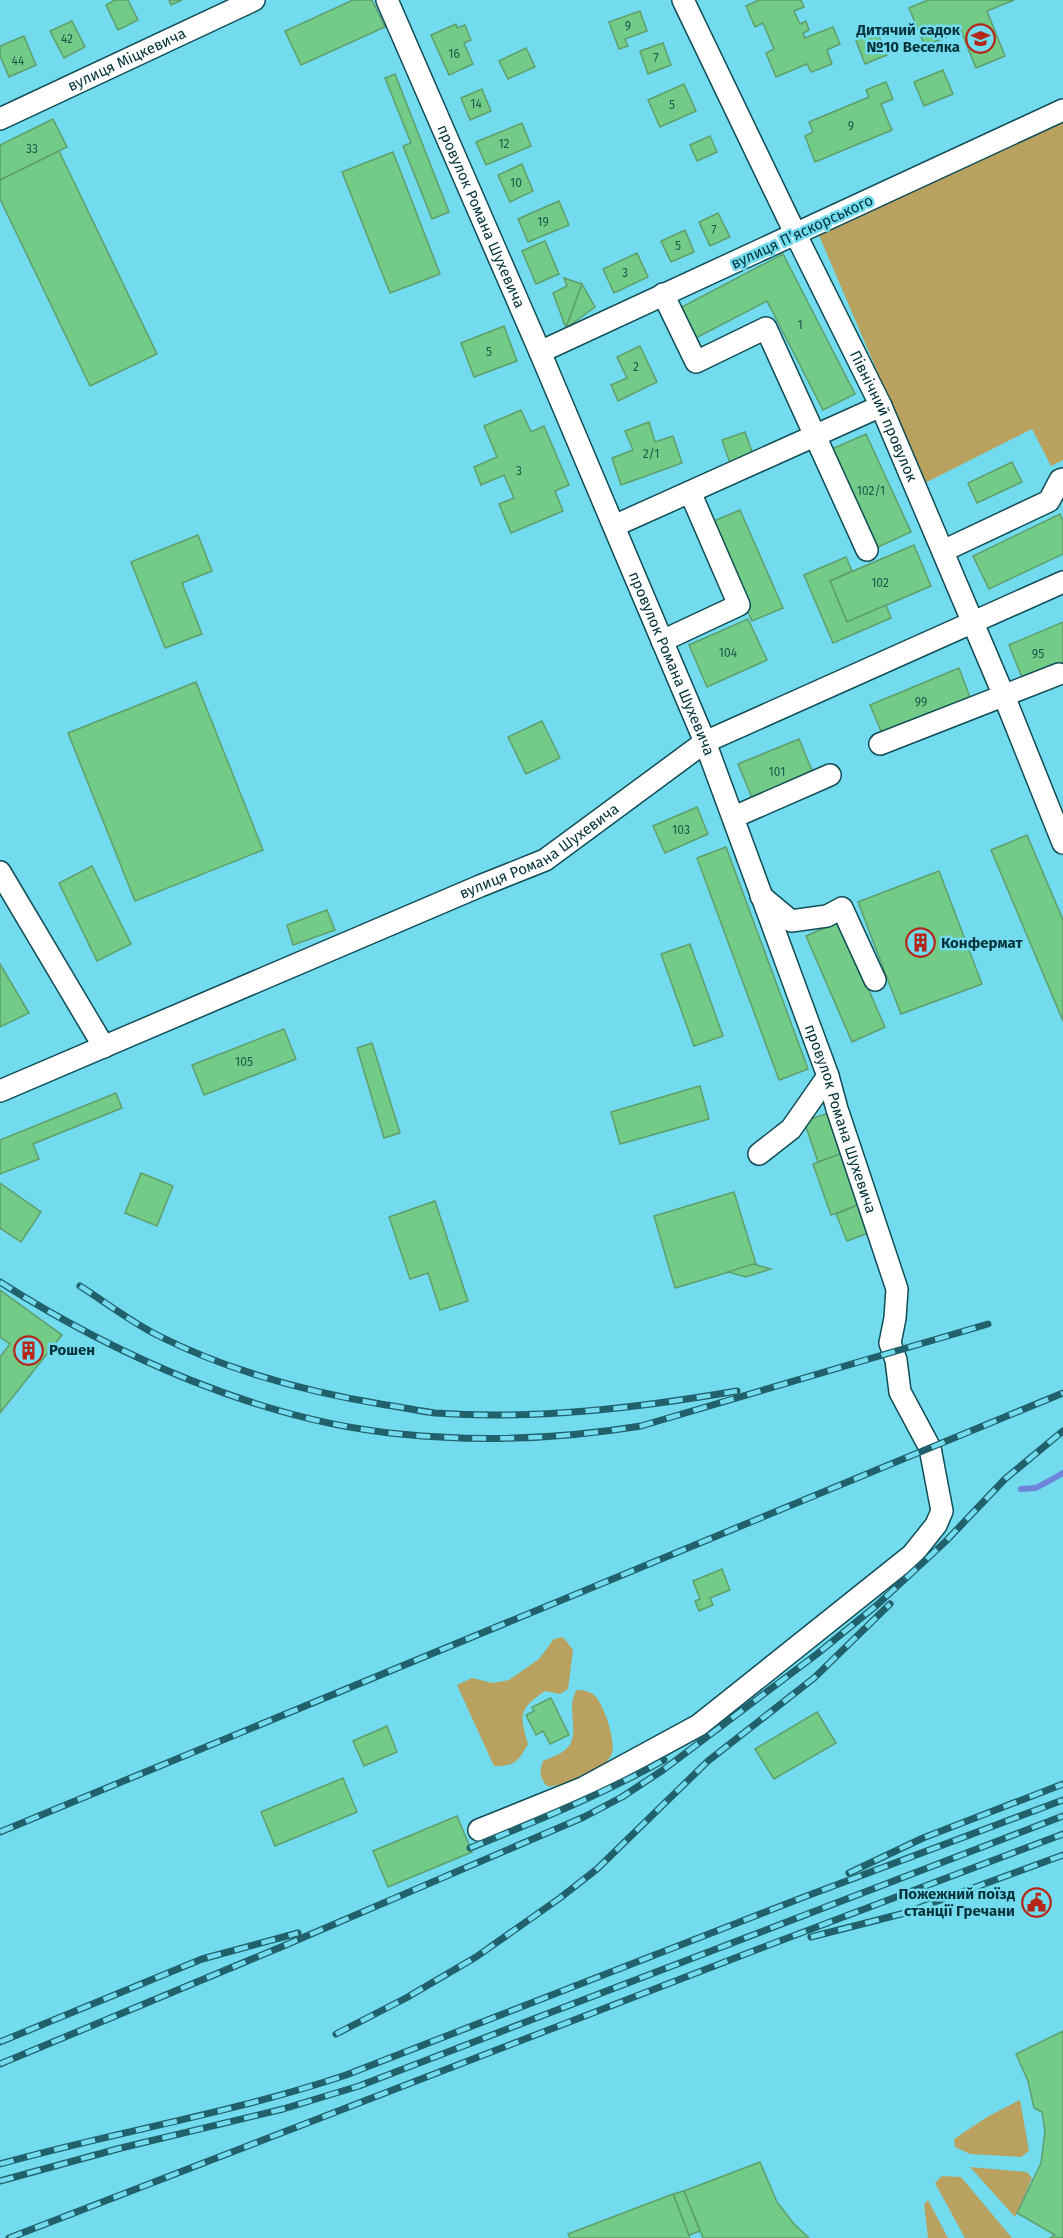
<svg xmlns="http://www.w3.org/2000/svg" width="1063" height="2238" viewBox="0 0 1063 2238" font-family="'Fira Sans',sans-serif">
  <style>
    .green { fill: #b9a15f }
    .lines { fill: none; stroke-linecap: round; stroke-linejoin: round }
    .stream { stroke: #6d86da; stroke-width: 6 }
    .building { fill: #72cb87; stroke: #5e9f6d; stroke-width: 1.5 }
    .minor-casing { stroke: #114d56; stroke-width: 24 }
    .minor { stroke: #fff; stroke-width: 21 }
    .rail-casing { stroke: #21616c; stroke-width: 7 }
    .rail { stroke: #72dbed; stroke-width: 4.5; stroke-dasharray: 14; stroke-linecap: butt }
    .labels { text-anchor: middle; stroke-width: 5; stroke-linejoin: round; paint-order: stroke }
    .number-label { font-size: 12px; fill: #1e594e }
    .poi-label { font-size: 15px; font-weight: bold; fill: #02333b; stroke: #72dbed; text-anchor: end }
    .street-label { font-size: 15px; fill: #02333b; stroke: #72dbed }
  </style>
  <rect width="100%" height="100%" fill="#72dbed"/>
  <g class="green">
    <path d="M1063,120V460L1051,466L1032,429L925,483L818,233Z"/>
    <path d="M563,1637L573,1650L568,1689L560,1694L545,1691C519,1709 519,1714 528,1744C519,1760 515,1767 494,1766L457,1685L472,1678L493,1683L509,1680L539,1659L554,1639Z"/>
    <path d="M577,1690C583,1690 590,1691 595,1696C604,1705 616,1741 612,1753C606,1771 564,1788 547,1786C540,1778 539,1772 543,1761C550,1758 559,1755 565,1750C583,1736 564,1708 577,1690Z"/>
    <path d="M1020,2100L1029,2151L1021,2157L970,2154L955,2147L954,2139L987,2117Z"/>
    <path d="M970,2167L1027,2172L1032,2178L1015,2217Z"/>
    <path d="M942,2176L961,2177L1012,2238H965L935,2183Z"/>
    <path d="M928,2200L948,2238H928L924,2204Z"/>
  </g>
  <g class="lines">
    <path class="stream" d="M1021,1489L1036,1488L1063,1473"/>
  </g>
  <g class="building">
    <path d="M115,0H128L138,20L118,30L106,5Z"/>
    <path d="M169,0H182L171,5Z"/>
    <path d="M353,0H372L385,27L301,65L285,31Z"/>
    <path d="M759,0H801L804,7L794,11L800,24L806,21L809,30L803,33L805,38L833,27L840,44L827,50L832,64L811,72L807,64L776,77L766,53L774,49L763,23L755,27L746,6Z"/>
    <path d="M928,0H1014L987,11L1005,56L976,68L961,31L925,46L909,8Z"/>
    <path d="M640,11L647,31L625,39L628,46L619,49L609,22Z"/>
    <path d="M72,21L85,47L64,58L50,31Z"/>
    <path d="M456,24L457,28L465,25L471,40L464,43L473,64L449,75L431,35Z"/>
    <path d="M876,29L887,55L865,64L855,38Z"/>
    <path d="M24,36L36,65L9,77L0,56V46Z"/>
    <path d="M663,43L671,65L648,74L640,51Z"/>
    <path d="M526,48L535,67L508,79L499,61Z"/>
    <path d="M943,70L953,94L924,106L914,82Z"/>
    <path d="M395,74L449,212L432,219L403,146L411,143L385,78Z"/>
    <path d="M886,82L893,99L881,104L892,130L815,162L805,136L813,132L809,122L869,97L866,90Z"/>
    <path d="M684,84L696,111L660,127L648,100Z"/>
    <path d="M482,89L491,111L470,120L461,98Z"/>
    <path d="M53,119L67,147L0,180V145Z"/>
    <path d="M522,123L531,146L486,165L476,142Z"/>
    <path d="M710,136L717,152L697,161L690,145Z"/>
    <path d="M59,151L157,354L90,386L0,199V180Z"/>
    <path d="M393,152L440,274L390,293L342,172Z"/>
    <path d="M522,164L533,191L510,202L498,175Z"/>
    <path d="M559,201L569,225L528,242L518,219Z"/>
    <path d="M718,213L730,237L710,246L699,222Z"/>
    <path d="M685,230L694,252L671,262L661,241Z"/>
    <path d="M545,241L559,274L536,284L522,251Z"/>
    <path d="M637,253L648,277L614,293L603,269Z"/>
    <path d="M783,254L855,394L823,410L767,301L692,340L676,310Z"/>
    <path d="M564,278L582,284L566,328L553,293L567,286Z"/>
    <path d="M582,284L595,307L566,328Z"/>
    <path d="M504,326L517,361L474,377L461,343Z"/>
    <path d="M640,346L657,382L618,401L611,385L627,378L617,357Z"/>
    <path d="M521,410L531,432L544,426L569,485L555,491L563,511L511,533L499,504L514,498L504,475L481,485L474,467L497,457L484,426Z"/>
    <path d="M649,422L655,442L673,436L682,463L621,485L612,458L633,450L625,431Z"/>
    <path d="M745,432L754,457L731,466L722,440Z"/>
    <path d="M866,434L911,532L876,548L832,449Z"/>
    <path d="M1012,462L1022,482L977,503L968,483Z"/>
    <path d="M740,510L783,608L752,621L709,523Z"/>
    <path d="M1060,514L1063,522V554L989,589L973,556Z"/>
    <path d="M198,535L212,571L182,583L202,634L165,648L131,562Z"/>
    <path d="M914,545L931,586L847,622L830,581Z"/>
    <path d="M846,557L852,571L830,581L847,622L886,605L891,618L833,643L804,575Z"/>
    <path d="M748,619L767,660L707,687L689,645Z"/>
    <path d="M1063,622V663L1023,680L1009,645Z"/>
    <path d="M959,668L971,700L883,736L870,705Z"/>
    <path d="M196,682L263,850L135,901L68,733Z"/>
    <path d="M542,721L560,758L526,774L508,737Z"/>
    <path d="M799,739L816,780L755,805L738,764Z"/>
    <path d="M697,807L708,834L665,853L653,826Z"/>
    <path d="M1027,835L1063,920V1021L991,850Z"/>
    <path d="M726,847L808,1069L779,1080L697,858Z"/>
    <path d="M92,866L131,944L97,961L59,883Z"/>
    <path d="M939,871L982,984L901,1014L858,902Z"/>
    <path d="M327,910L335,930L293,945L287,925Z"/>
    <path d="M839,922L885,1027L852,1042L806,936Z"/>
    <path d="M690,944L723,1036L694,1046L661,954Z"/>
    <path d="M0,964L29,1013L0,1027Z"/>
    <path d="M284,1029L296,1059L204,1095L192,1065Z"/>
    <path d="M372,1043L400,1133L384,1138L357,1048Z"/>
    <path d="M700,1086L709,1119L620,1144L611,1112Z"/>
    <path d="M116,1093L122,1108L33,1144L39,1159L0,1174V1140Z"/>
    <path d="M829,1113L843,1153L818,1162L804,1121Z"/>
    <path d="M843,1153L861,1204L831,1215L813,1164Z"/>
    <path d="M141,1173L173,1186L157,1226L125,1213Z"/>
    <path d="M0,1183L41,1212L21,1242L0,1228Z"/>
    <path d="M734,1192L756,1264L675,1288L654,1216Z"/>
    <path d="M435,1201L468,1301L440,1310L428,1273L410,1279L389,1217Z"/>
    <path d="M860,1204L871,1232L847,1241L836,1214Z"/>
    <path d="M753,1264L771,1269L746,1277L728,1272Z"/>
    <path d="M0,1290L62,1335L0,1413V1357L10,1344L0,1337Z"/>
    <path d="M722,1569L730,1590L710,1598L713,1605L699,1611L695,1601L700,1599L693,1581Z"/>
    <path d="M551,1698L569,1735L550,1744L543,1731L536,1735L526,1715L534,1711L532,1707Z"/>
    <path d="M817,1712L836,1743L774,1779L755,1749Z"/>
    <path d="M387,1726L397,1752L364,1766L353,1741Z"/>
    <path d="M343,1778L357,1812L275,1846L261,1812Z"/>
    <path d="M457,1816L472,1852L388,1887L373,1851Z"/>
    <path d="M1063,2031V2238H1050L1055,2235L1017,2213L1041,2163L1045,2131L1042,2112L1034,2108L1028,2081L1016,2054Z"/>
    <path d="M760,2162L777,2202L794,2224L809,2238H703L684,2191Z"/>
    <path d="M684,2191L700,2231L689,2235L673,2194Z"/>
    <path d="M673,2194L690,2238H570L568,2234Z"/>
  </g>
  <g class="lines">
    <defs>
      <g id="minor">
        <path id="s1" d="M387,0L540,352L705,742L828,1076L837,1109L897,1289L895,1318L890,1343L896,1360L900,1392L930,1448L942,1511L936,1525L912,1555L699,1725L583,1788L479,1830"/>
        <path id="s2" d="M683,0L796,235L881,406L1004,696L1063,843"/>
        <path id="s3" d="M0,119L254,0"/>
        <path d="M663,294L696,362L766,328L867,550"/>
        <path d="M540,352L1063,110"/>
        <path d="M614,526L881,406"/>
        <path d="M943,551L1049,501L1060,480L1063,479"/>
        <path d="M662,641L739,605L690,492"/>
        <path d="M880,744L1059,674"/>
        <path d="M734,817L830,775"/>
        <path d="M0,872L104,1047"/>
        <path d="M761,896L791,921L827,916L842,908L875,980"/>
        <path id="s4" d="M0,1091L480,886L545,860L705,742L1063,582"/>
        <path d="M759,1154L791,1129L828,1076"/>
      </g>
    </defs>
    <use href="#minor" class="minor-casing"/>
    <use href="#minor" class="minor"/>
    <defs>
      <g id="rail">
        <path d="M0,1282C117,1356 262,1421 400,1434C480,1442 561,1439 641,1426L988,1324"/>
        <path d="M80,1286C105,1302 130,1321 157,1335C228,1371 307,1392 386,1405C402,1407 418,1411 435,1413C536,1420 637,1408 737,1391"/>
        <path d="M0,1832L1063,1393"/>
        <path d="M470,1848C536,1821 601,1795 664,1760"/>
        <path d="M849,1873L923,1838L1063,1784"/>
        <path d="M811,1937L905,1913L1063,1855"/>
        <path d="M336,2034L406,1998L476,1957L560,1898L597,1869L708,1761L814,1678L890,1604"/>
        <path d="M0,2042L202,1959L298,1933"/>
        <path d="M0,2064L281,1947L584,1817L622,1797L663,1770L817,1654L877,1605L946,1541L1005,1479L1063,1431"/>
        <path d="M0,2164C115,2132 233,2113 346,2075L804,1897L1063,1800"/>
        <path d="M0,2181L121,2148L283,2109L359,2086L1063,1816"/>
        <path d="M9,2238L761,1948L1063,1834"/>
      </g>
    </defs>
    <use href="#rail" class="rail-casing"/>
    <use href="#rail" class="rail"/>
  </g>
  <defs>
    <symbol id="school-ring" viewBox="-11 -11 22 22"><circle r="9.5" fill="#72dbed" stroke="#b52719" stroke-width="1.5"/><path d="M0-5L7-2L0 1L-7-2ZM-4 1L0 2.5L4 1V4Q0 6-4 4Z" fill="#b52719"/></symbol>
    <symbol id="building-ring" viewBox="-11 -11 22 22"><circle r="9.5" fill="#72dbed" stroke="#b52719" stroke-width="1.5"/><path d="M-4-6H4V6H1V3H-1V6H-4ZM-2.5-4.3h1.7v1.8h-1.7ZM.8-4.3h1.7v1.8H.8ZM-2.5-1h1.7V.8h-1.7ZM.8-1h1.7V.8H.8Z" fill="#b52719"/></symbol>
    <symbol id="civic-ring" viewBox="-11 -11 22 22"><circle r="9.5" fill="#72dbed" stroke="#b52719" stroke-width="1.5"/><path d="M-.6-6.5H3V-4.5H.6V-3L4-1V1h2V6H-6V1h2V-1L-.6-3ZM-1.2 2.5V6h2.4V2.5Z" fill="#b52719"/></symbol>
  </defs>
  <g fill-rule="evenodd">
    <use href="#school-ring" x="964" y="22" width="33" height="33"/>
    <use href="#building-ring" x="904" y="926" width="33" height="33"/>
    <use href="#building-ring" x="12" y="1334" width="33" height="33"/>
    <use href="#civic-ring" x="1020" y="1886" width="33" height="33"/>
  </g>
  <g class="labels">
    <g class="number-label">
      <text x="628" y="30">9</text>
      <text x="67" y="43">42</text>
      <text x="454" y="58">16</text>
      <text x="656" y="62">7</text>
      <text x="18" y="65">44</text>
      <text x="476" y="108">14</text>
      <text x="672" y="109">5</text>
      <text x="851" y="130">9</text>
      <text x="504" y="148">12</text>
      <text x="32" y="153">33</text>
      <text x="516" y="187">10</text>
      <text x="543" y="226">19</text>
      <text x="714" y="234">7</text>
      <text x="678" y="250">5</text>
      <text x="625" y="277">3</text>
      <text x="800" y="329">1</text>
      <text x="489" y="356">5</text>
      <text x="636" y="371">2</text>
      <text x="651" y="458">2/1</text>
      <text x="519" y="475">3</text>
      <text x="871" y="495">102/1</text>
      <text x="880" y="587">102</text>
      <text x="728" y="657">104</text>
      <text x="1038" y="658">95</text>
      <text x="921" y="706">99</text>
      <text x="777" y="776">101</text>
      <text x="681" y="834">103</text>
      <text x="244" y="1066">105</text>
    </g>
    <g class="poi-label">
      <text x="960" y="35">Дитячий садок<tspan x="960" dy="17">№10 Веселка</tspan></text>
      <text x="941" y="948" text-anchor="start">Конфермат</text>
      <text x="49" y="1355" text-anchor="start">Рошен</text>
      <text x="1015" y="1899">Пожежний поїзд<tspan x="1015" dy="17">станції Гречани</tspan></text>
    </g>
    <g class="street-label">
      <text dy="5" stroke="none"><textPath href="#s3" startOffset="140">вулиця Міцкевича</textPath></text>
      <text dy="5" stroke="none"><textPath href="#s1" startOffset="236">провулок Романа Шухевича</textPath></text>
      <text transform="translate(802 232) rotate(-25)" y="5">вулиця Пʼяскорського</text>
      <text dy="5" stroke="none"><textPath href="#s2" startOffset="462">Північний провулок</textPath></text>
      <text dy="5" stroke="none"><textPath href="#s1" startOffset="722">провулок Романа Шухевича</textPath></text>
      <text dy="5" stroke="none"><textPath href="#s4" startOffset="591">вулиця Романа Шухевича</textPath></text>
      <text dy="5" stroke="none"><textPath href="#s1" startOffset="1208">провулок Романа Шухевича</textPath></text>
    </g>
  </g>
</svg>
